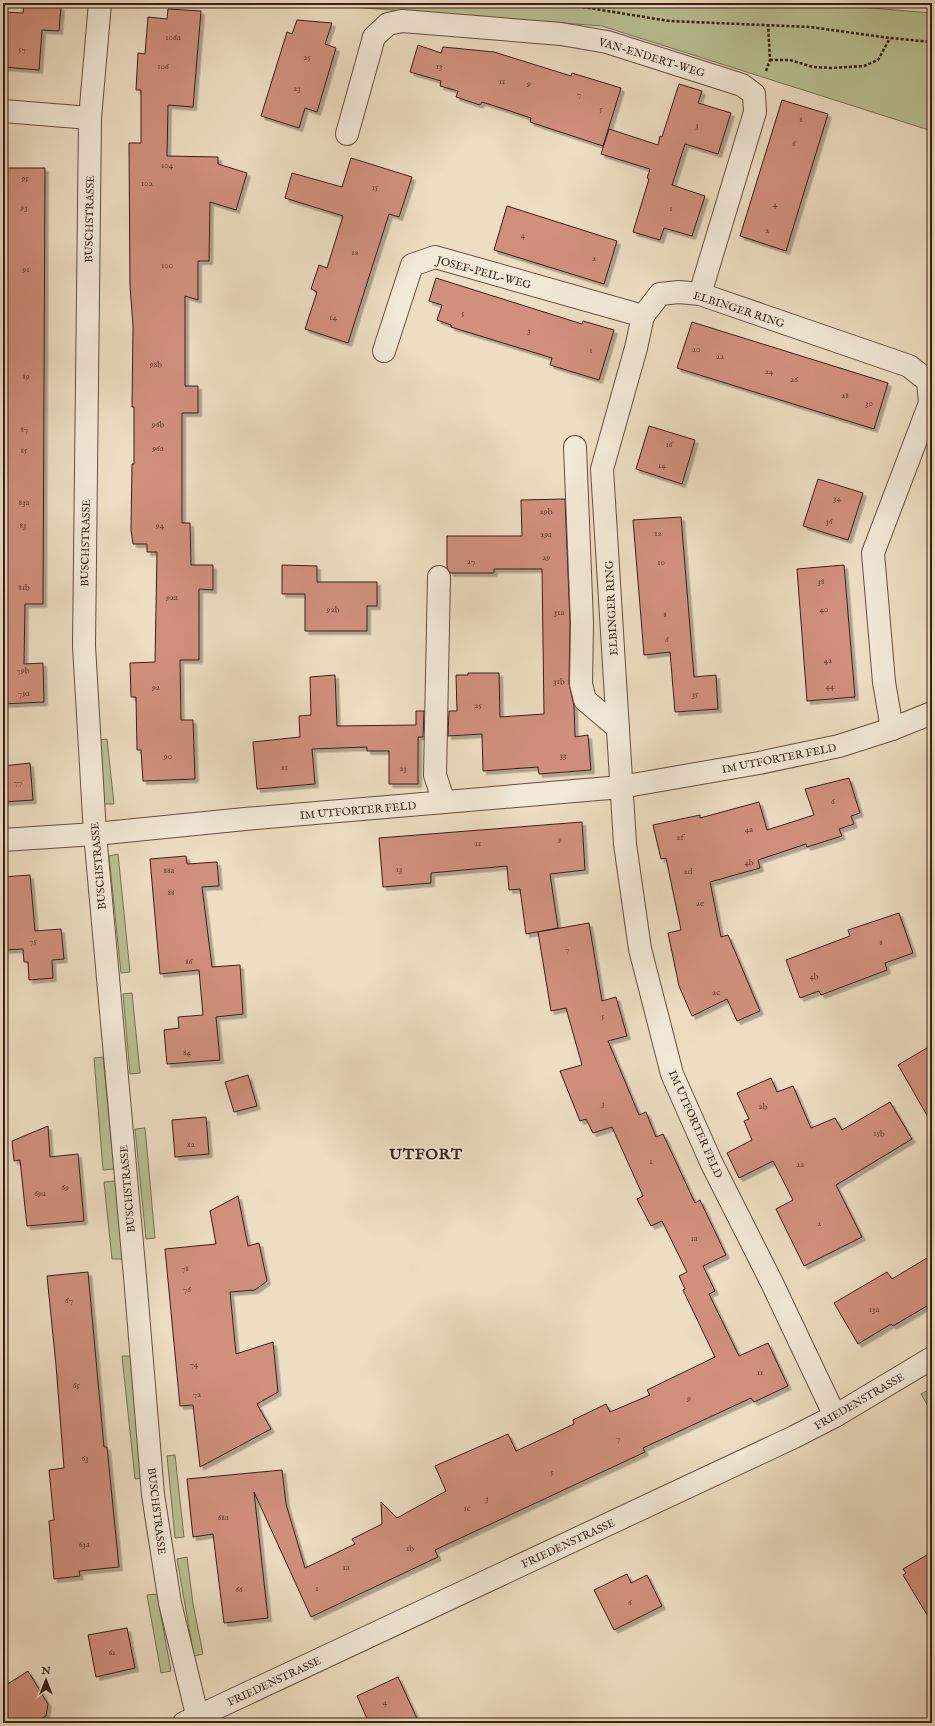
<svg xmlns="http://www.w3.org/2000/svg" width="935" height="1726" viewBox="0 0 935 1726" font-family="'IM FELL English',serif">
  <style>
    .green { fill: #b9c093; stroke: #797054 }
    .building { fill: #d1907e; stroke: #391f15; filter: url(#shadow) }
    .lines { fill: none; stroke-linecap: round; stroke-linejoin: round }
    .minor-casing { stroke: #664e40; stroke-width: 24 }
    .path { stroke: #391f15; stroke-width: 2.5; stroke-dasharray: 3 2; stroke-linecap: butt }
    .minor { stroke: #f3e9d7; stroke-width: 22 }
    .labels { text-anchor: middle; stroke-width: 3.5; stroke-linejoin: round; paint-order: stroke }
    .number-label { font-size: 9px; fill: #5f3b2f }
    .street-label { font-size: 11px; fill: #391f15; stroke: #f3e9d7 }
    .district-label { font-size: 15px; font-weight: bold; letter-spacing: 1px; fill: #391f15; stroke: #f3e9d7 }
  </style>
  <defs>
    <filter id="shadow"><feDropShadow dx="3.5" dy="3.5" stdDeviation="0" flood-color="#0004"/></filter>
  </defs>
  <rect width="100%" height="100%" fill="#edddc2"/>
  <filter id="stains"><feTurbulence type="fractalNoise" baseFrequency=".005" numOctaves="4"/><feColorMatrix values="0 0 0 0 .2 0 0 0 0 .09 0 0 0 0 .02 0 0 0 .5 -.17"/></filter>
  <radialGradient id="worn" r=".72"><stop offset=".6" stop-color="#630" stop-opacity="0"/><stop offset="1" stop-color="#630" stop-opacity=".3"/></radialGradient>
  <g class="green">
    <path d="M299,3H809L932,13V131L602,26Z"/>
    <path d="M107,739L114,804H103L98,740Z"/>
    <path d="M118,854L130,972L121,973L109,856Z"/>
    <path d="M132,993L140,1073L130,1074L123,994Z"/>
    <path d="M103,1057L114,1169L103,1170L94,1058Z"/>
    <path d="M145,1128L155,1238L146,1239L135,1129Z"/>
    <path d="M115,1181L123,1259H112L104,1182Z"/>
    <path d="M122,1356H131L143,1478L135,1479Z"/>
    <path d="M932,1388V1413L921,1394Z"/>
    <path d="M175,1455L184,1537L175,1538L167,1456Z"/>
    <path d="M187,1557L193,1604L203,1654L194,1656L177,1559Z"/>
    <path d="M157,1594L171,1671L161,1673L147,1595Z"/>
  </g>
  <g class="building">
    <path d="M24,3L61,7L59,31L42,30L39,70L3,67V12L23,13Z"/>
    <path d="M168,9L201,11L193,107L168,105L167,156L218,157V164L247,173L236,210L210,202L209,261H198V300L185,296V386H198V413H182V523H190L191,565H213V590L199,589V660H180L181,720H193L195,779L143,781L141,750H137L136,697H131L130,663L155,662L157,552H147V544H133L131,530L132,464H134V407H132L133,326L130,286L129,143H141V90H136L138,53L145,54L148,17L167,19Z"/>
    <path d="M297,20L332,23L325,44L336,48L317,112L305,108L299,128L261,116L287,32L292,34Z"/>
    <path d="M418,45L441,53L443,47L494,52L571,76L572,73L621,88L603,146L542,126L530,122L531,118L507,110L482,102L480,105L456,97L458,91L440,86L441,81L410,72Z"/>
    <path d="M679,84L702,91L698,103L731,113L718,154L685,144L672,185L705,196L692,236L664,228L660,240L633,232L649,179L647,178L650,169L601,154L609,129L658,145L660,136L662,137Z"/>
    <path d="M782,100L828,114L786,251L740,236Z"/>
    <path d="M351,158L412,177L399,217L389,214L348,343L305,329L317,292L311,289L319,265L327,268L343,216L285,198L292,173L342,187Z"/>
    <path d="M6,168H45L43,604H25L24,664L43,663L44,702L3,704V284H6V240H4L3,188H5Z"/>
    <path d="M507,206L617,241L604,284L494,250Z"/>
    <path d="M436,278L582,324L583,321L614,330L599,380L550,365L552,358L451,327V325L437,320L442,305L429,301Z"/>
    <path d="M692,322L888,383L874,429L677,368Z"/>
    <path d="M649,426L695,440L682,484L636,469Z"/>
    <path d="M818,479L863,493L848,540L803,526Z"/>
    <path d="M565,499L570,623L569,684L574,706L575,737L588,735L591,770L539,774L538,767L483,771L482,734L448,736L449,711H457L456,675H468V673H499L500,717L544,714L542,569H494V573H450L447,568V536H522L521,500Z"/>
    <path d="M681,517L694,677L716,675L718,709L675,712L670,652L644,655L633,520Z"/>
    <path d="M282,565L317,566V582H377V606H367V631H305V594H282Z"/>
    <path d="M844,565L855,697L807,701L797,569Z"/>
    <path d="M335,675L337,726L416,725V711H424L423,737H418V784H389V751H367V747L312,749L315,784L257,789L253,742L300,737L299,716L311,715L310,677Z"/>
    <path d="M30,763L33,800L3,802V766Z"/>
    <path d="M849,778L860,813L851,816L854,824L839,829L842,836L807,847L806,844L758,860L760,868L710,882L721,937L728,935L760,1011L737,1021L727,999L692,1016L679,986L668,933L681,930L666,858L661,859L653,825L700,815V818L759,802L767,830L814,815L805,789Z"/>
    <path d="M582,822L585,870L550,874L558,928L526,934L520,889L509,890L507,866L431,873V883L383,887L379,838Z"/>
    <path d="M186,856L187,864L217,862L219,886L202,887L212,967L240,965L243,1014L216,1017L220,1060L167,1064L164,1030L179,1028L178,1017L203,1015L199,970L160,974L150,859Z"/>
    <path d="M30,875L35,931L61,929L64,959L52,960L53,978L29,980L28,962H24L23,949L3,950V877Z"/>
    <path d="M899,913L913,953L885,963L887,970L821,995L819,991L800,998L786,960L850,936L848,930Z"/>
    <path d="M589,923L602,1001L616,997L627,1036L608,1041L639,1115L646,1112L656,1137L663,1134L695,1203L700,1200L726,1255L703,1266L715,1291L709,1294L739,1356L768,1343L788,1386L754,1402L751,1398L643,1448L645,1452L435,1550L438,1557L311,1617L254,1492L268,1618L224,1623L213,1534L193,1537L187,1479L282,1470L286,1504L305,1568L355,1544L352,1539L382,1524L381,1502L397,1518L446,1491L435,1466L508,1434L516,1451L574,1424L573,1420L606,1404L610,1412L650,1395L647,1390L715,1357L683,1290L685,1289L679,1276L687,1272L662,1221L651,1226L637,1199L643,1196L612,1127L593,1133L586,1119L580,1121L560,1071L582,1065L566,1008L551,1011L538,932Z"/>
    <path d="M932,1045V1124L898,1065Z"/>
    <path d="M248,1075L257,1106L234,1112L225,1082Z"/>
    <path d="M771,1078L777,1092L793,1086L811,1128L835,1118L842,1130L890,1102L912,1139L836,1185L862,1237L804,1266L776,1209L793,1200L773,1161L739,1178L727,1153L752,1140L744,1121L749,1119L737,1093Z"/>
    <path d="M206,1117L209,1154L175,1157L172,1120Z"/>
    <path d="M48,1126L50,1157L78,1154L84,1221L27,1226L20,1160L14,1161L12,1141Z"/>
    <path d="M238,1196L248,1246L259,1243L267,1281L255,1290L230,1292L236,1354L273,1342L278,1392L257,1404L271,1429L200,1467L193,1405L180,1406L165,1249L216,1244L210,1211Z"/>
    <path d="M932,1255V1303L893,1326L891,1324L858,1344L834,1303L887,1272L892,1279Z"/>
    <path d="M88,1272L104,1447H107L119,1567L79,1571L80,1576L54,1579L49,1521L54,1520L49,1470L64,1468L56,1365L47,1276Z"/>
    <path d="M932,1552V1623L903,1575L906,1573L903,1569Z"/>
    <path d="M627,1574L631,1583L647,1575L662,1606L614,1630L594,1590Z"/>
    <path d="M127,1628L135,1668L96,1677L88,1635Z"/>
    <path d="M28,1671L48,1704L46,1716L35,1723H10L3,1713V1687Z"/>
    <path d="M398,1677L419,1723H369L357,1696Z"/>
  </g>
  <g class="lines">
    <defs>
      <g id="minor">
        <path d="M100,3L90,118L84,646L95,834L135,1277L153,1495L170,1603L199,1723"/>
        <path d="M3,111L90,118"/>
        <path d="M347,134L374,37L388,24L402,21L561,34L607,42L742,85L754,94L755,112L700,294"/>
        <path d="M384,351L412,265L435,257L643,316"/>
        <path d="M575,447L582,623L581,684L585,700L618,728"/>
        <path d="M439,577L435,775L444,802"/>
        <path d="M3,840L95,834L245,819L621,787L759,763L839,746L892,729L932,713"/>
        <path d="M835,1416L771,1281L711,1162L672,1074L640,949L625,844L602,469L636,348L643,316L660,294L679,292L700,294L909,366L928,381L930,403L873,553L884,682L892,729"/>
        <path d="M184,1723L794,1437L835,1416L932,1358"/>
      </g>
    </defs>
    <use href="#minor" class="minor-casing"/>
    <g class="path">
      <path d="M558,3L669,21L810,27L890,38L932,42"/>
      <path d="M770,60H790L813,67L831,68L864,66L878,60L890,38"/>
      <path d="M766,71L770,60L768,24"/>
    </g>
    <use href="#minor" class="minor"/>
  </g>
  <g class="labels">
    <g class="number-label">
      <text x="173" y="40">106a</text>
      <text x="22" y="52">57</text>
      <text x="307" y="60">25</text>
      <text x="163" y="69">106</text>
      <text x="439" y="69">13</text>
      <text x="502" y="84">11</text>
      <text x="529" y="86">9</text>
      <text x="297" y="91">23</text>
      <text x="579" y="97">7</text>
      <text x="601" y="112">5</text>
      <text x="801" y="122">8</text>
      <text x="697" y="128">3</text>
      <text x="794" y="146">6</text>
      <text x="167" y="168">104</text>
      <text x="25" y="181">95</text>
      <text x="147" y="186">102</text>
      <text x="375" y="190">15</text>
      <text x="775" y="207">4</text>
      <text x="24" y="210">93</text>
      <text x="671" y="211">1</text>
      <text x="767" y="233">2</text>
      <text x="523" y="238">4</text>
      <text x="355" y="255">12</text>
      <text x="594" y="261">2</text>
      <text x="167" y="268">100</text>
      <text x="26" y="272">91</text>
      <text x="463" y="316">5</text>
      <text x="333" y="320">14</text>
      <text x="529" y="333">3</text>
      <text x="696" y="352">20</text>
      <text x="591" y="353">1</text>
      <text x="720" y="359">22</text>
      <text x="156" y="367">98b</text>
      <text x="769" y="374">24</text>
      <text x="26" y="379">89</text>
      <text x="794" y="382">26</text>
      <text x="845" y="398">28</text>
      <text x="869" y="406">30</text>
      <text x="158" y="427">96b</text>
      <text x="24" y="432">87</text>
      <text x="669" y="447">16</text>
      <text x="158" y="451">96a</text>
      <text x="24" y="453">85</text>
      <text x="662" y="468">14</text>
      <text x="837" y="501">34</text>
      <text x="24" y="505">83a</text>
      <text x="546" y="514">29b</text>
      <text x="829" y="524">36</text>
      <text x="23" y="528">83</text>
      <text x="160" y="528">94</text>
      <text x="658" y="536">12</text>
      <text x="546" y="537">29a</text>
      <text x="546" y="560">29</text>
      <text x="471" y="564">27</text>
      <text x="661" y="565">10</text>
      <text x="821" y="584">38</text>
      <text x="24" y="590">81b</text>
      <text x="172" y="600">92a</text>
      <text x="333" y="612">92b</text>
      <text x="824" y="612">40</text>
      <text x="559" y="615">31a</text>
      <text x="665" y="617">8</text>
      <text x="667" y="642">6</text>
      <text x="828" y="663">42</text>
      <text x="23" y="673">79b</text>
      <text x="559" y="684">31b</text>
      <text x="830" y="689">44</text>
      <text x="156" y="690">92</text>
      <text x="24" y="696">79a</text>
      <text x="695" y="697">35</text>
      <text x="478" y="708">25</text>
      <text x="563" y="758">33</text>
      <text x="168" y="759">90</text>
      <text x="284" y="770">21</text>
      <text x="403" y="771">23</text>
      <text x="18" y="785">77</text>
      <text x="833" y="804">6</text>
      <text x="749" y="832">4a</text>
      <text x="680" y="840">2f</text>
      <text x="560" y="842">9</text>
      <text x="478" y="846">11</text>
      <text x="749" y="865">4b</text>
      <text x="399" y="872">13</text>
      <text x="169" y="873">88a</text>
      <text x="688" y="874">2d</text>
      <text x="171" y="895">88</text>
      <text x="700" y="906">2e</text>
      <text x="33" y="944">75</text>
      <text x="881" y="945">8</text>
      <text x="567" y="952">7</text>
      <text x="189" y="964">86</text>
      <text x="814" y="979">4b</text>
      <text x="716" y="995">2c</text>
      <text x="603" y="1019">5</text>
      <text x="187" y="1055">84</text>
      <text x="603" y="1106">3</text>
      <text x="763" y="1109">2b</text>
      <text x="879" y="1136">15b</text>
      <text x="191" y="1147">82</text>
      <text x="651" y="1164">1</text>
      <text x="800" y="1167">2a</text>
      <text x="65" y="1190">69</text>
      <text x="40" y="1196">69a</text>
      <text x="819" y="1226">2</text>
      <text x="694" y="1241">1a</text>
      <text x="185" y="1271">78</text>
      <text x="187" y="1292">76</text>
      <text x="69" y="1303">67</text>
      <text x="874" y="1312">13a</text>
      <text x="194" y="1367">74</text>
      <text x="760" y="1375">11</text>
      <text x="76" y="1388">65</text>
      <text x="197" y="1397">72</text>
      <text x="689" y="1401">9</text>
      <text x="618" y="1441">7</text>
      <text x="85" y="1461">63</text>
      <text x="552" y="1475">5</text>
      <text x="487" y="1501">3</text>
      <text x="467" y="1511">1c</text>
      <text x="223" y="1520">68a</text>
      <text x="84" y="1547">63a</text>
      <text x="410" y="1551">1b</text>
      <text x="346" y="1570">1a</text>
      <text x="317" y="1591">1</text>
      <text x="239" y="1592">66</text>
      <text x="630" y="1605">6</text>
      <text x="112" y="1655">61</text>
      <text x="385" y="1705">4</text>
    </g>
    <g class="street-label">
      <text transform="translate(652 57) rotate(17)" y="4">VAN-ENDERT-WEG</text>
      <text transform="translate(89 219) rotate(-89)" y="4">BUSCHSTRASSE</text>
      <text transform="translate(484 272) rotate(15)" y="4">JOSEF-PEIL-WEG</text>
      <text transform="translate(739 309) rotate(18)" y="4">ELBINGER RING</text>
      <text transform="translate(85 543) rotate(-89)" y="4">BUSCHSTRASSE</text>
      <text transform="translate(611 608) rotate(-93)" y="4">ELBINGER RING</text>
      <text transform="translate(779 758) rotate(-11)" y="4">IM UTFORTER FELD</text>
      <text transform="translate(358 810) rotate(-5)" y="4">IM UTFORTER FELD</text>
      <text transform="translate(98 866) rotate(-95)" y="4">BUSCHSTRASSE</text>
      <text transform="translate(696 1124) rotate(66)" y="4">IM UTFORTER FELD</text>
      <text transform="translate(127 1189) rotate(-95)" y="4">BUSCHSTRASSE</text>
      <text transform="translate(859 1401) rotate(-30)" y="4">FRIEDENSTRASSE</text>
      <text transform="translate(157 1511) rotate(83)" y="4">BUSCHSTRASSE</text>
      <text transform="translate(568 1543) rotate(-25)" y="4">FRIEDENSTRASSE</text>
      <text transform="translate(274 1681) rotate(-25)" y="4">FRIEDENSTRASSE</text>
    </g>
    <g class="district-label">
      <text x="426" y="1159">UTFORT</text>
    </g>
  </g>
  <rect width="935" height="1726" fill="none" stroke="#edddc2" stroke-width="16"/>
  <rect x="4" y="4" width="927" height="1718" fill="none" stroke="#391f15" stroke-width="2"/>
  <rect x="8" y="8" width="919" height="1710" fill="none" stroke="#391f15"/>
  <g transform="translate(46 1680)" stroke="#f3e9d7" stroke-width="3" paint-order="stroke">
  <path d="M0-3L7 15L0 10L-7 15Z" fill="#391f15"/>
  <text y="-6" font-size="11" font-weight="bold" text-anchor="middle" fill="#391f15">N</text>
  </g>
  <rect width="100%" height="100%" filter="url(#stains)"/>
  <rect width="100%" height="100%" fill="url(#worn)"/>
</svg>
